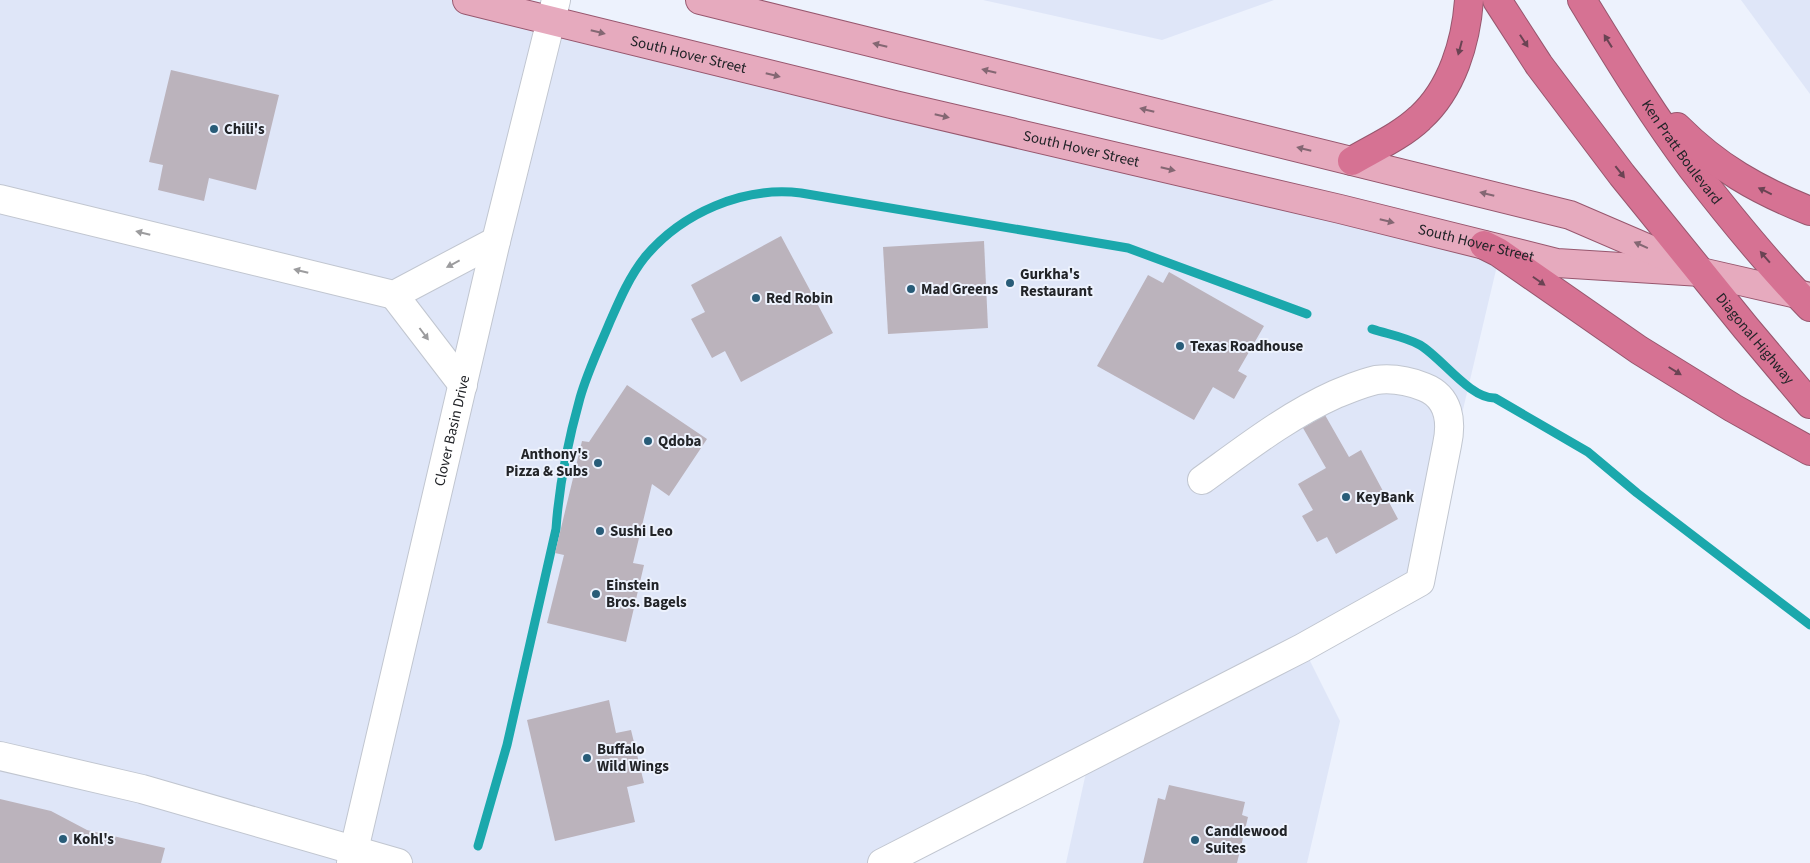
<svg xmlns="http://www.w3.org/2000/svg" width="1810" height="863" viewBox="0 0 1810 863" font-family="'Source Sans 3',sans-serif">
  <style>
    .built { fill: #dfe6f8 }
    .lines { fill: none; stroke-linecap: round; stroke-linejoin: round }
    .stream { stroke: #1ba8ac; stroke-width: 9 }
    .building { fill: #bbb3bc }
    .minor-casing { stroke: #c1c6d0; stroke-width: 30 }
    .major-casing { stroke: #97576e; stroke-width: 30 }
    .highway-casing { stroke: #97576e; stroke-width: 30 }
    .minor { stroke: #fff; stroke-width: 28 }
    .major { stroke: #e6aabe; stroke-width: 28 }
    .highway { stroke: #d67293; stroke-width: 28 }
    .oneway { fill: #846773 }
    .oneway2 { fill: #6a4353 }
    .oneway3 { fill: #9c9c9e }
    .poi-dot { fill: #285c78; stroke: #edf2fd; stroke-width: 2 }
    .labels { text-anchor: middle; stroke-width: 4; stroke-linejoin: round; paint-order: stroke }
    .street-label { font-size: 15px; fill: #222428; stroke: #edf2fd }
    .poi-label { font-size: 15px; font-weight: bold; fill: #222428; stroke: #edf2fd; text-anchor: start }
  </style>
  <rect width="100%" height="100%" fill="#edf2fd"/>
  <g class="built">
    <path d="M0,0H467L549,20L348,863H0Z"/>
    <path d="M983,0H1274L1162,40Z"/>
    <path d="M1741,0H1810V94Z"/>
    <path d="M553,22L1500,253L1422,583L1304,649L1340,721L1307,863H1066L1089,759L885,863H391L355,854Z"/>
  </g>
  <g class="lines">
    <g class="stream">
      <path d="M1372,329C1387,334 1406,337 1420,345C1442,358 1470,399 1495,398L1588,452L1637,493L1810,625"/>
      <path d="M478,846L507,745L556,529C559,485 568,441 580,398C587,373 599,348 609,324C619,301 629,277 645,257C682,213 743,186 801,193L1128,248L1307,314"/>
    </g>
  </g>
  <g class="building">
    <path d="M171,70L279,95L256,190L209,178L204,201L158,190L163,165L149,162Z"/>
    <path d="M781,236L833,333L741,382L725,351L712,358L691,319L705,312L691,285Z"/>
    <path d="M984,241L988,328L888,334L883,247Z"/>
    <path d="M1169,272L1264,326L1238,371L1247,376L1234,399L1213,387L1194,420L1097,366L1148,275L1163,283Z"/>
    <path d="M627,385L707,439L669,496L652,484L633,563L644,565L626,642L547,623L564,555L555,553L582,441L589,442Z"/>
    <path d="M1325,415L1349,457L1361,450L1398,519L1336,554L1327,537L1317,542L1302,516L1313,510L1298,484L1326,468L1303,428Z"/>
    <path d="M609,700L616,733L631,730L644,783L627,787L635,822L555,841L527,720Z"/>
    <path d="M1169,785L1245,802L1242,815L1248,817L1237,863H1143L1158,798L1165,800Z"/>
    <path d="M0,799L51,811L87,830L165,848L161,863H0Z"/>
  </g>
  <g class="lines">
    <defs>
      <g id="minor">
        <path d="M0,199L394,295L496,241"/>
        <path d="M394,295L463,385"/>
        <path d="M0,756L142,789L398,863"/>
        <path id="s1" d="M351,863L496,241L556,0"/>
        <path d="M882,863L1302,648L1420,582L1447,445C1452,422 1450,397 1424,387C1409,381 1392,378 1376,380C1362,383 1349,389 1336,394C1287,416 1245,449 1202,480"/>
      </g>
      <g id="major">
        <path id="s2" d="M467,0L895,105L1340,209L1557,263L1701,272L1810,297"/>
        <path d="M700,0L1570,215L1684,264"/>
      </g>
      <g id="highway">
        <path id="s3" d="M1497,0L1539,65L1622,175L1746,328L1810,404"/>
        <path id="s4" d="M1582,0C1617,57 1652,115 1692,168C1729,216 1768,264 1810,307"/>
        <path d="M1677,127C1717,167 1757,190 1810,211"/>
        <path d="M1352,161C1374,148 1401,136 1420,118C1452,89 1466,42 1469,0"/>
        <path d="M1484,245L1498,252L1639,350L1733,408L1810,451"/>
      </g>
    </defs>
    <use href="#minor" class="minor-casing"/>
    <use href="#major" class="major-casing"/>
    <use href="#highway" class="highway-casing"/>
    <use href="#minor" class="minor"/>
    <use href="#major" class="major"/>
    <use href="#highway" class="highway"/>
  </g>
  <defs><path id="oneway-solid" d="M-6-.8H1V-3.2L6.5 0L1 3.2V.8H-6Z" transform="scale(1.25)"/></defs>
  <g class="oneway">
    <use href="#oneway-solid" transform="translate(598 32) rotate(14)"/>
    <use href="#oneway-solid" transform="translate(880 45) rotate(-166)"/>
    <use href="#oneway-solid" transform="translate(989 71) rotate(-166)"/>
    <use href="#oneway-solid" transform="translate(773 75) rotate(14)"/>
    <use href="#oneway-solid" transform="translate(1147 110) rotate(-166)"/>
    <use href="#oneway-solid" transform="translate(942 116) rotate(13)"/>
    <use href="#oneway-solid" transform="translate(1304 149) rotate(-166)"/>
    <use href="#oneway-solid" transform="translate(1168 169) rotate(13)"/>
    <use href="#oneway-solid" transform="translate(1487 194) rotate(-166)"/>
    <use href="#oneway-solid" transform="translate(1387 221) rotate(14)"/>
    <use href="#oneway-solid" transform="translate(1641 245) rotate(-156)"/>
  </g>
  <g class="oneway2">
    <use href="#oneway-solid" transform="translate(1524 41) rotate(57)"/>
    <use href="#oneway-solid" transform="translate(1608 41) rotate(-122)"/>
    <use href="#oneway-solid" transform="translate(1460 48) rotate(105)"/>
    <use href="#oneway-solid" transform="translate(1620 172) rotate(52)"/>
    <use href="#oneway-solid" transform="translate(1765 191) rotate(-154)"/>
    <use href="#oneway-solid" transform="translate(1765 257) rotate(-131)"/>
    <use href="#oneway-solid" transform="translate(1539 281) rotate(35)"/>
    <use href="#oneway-solid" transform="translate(1675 371) rotate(32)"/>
  </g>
  <g class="oneway3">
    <use href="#oneway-solid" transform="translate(143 233) rotate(-166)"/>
    <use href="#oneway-solid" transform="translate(453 264) rotate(152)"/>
    <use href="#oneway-solid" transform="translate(301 271) rotate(-166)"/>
    <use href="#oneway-solid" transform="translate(424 334) rotate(53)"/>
  </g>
  <g class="poi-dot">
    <circle cx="214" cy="129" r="5"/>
    <circle cx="1010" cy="283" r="5"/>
    <circle cx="911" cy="289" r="5"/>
    <circle cx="756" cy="298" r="5"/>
    <circle cx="1180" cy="346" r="5"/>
    <circle cx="648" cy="441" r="5"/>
    <circle cx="598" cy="463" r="5"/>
    <circle cx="1346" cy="497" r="5"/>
    <circle cx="600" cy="531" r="5"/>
    <circle cx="596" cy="594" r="5"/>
    <circle cx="587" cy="758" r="5"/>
    <circle cx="63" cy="839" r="5"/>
    <circle cx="1195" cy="840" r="5"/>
  </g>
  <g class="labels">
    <g class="street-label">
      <text dy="5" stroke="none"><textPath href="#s2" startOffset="228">South Hover Street</textPath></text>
      <text dy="5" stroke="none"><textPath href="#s2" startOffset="632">South Hover Street</textPath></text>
      <text dy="5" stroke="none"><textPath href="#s4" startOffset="182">Ken Pratt Boulevard</textPath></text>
      <text dy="5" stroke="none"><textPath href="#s2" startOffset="1038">South Hover Street</textPath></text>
      <text dy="5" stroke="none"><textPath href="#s3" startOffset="426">Diagonal Highway</textPath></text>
      <text dy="5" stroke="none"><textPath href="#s1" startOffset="444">Clover Basin Drive</textPath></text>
    </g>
    <g class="poi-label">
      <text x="224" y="134">Chili's</text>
      <text x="1020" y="279">Gurkha's<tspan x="1020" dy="17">Restaurant</tspan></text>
      <text x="921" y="294">Mad Greens</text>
      <text x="766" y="303">Red Robin</text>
      <text x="1190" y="351">Texas Roadhouse</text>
      <text x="658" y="446">Qdoba</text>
      <text x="588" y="459" text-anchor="end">Anthony's<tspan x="588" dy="17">Pizza &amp; Subs</tspan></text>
      <text x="1356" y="502">KeyBank</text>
      <text x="610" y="536">Sushi Leo</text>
      <text x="606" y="590">Einstein<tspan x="606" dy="17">Bros. Bagels</tspan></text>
      <text x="597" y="754">Buffalo<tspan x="597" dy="17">Wild Wings</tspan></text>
      <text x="1205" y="836">Candlewood<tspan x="1205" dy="17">Suites</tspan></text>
      <text x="73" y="844">Kohl's</text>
    </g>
  </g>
</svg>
